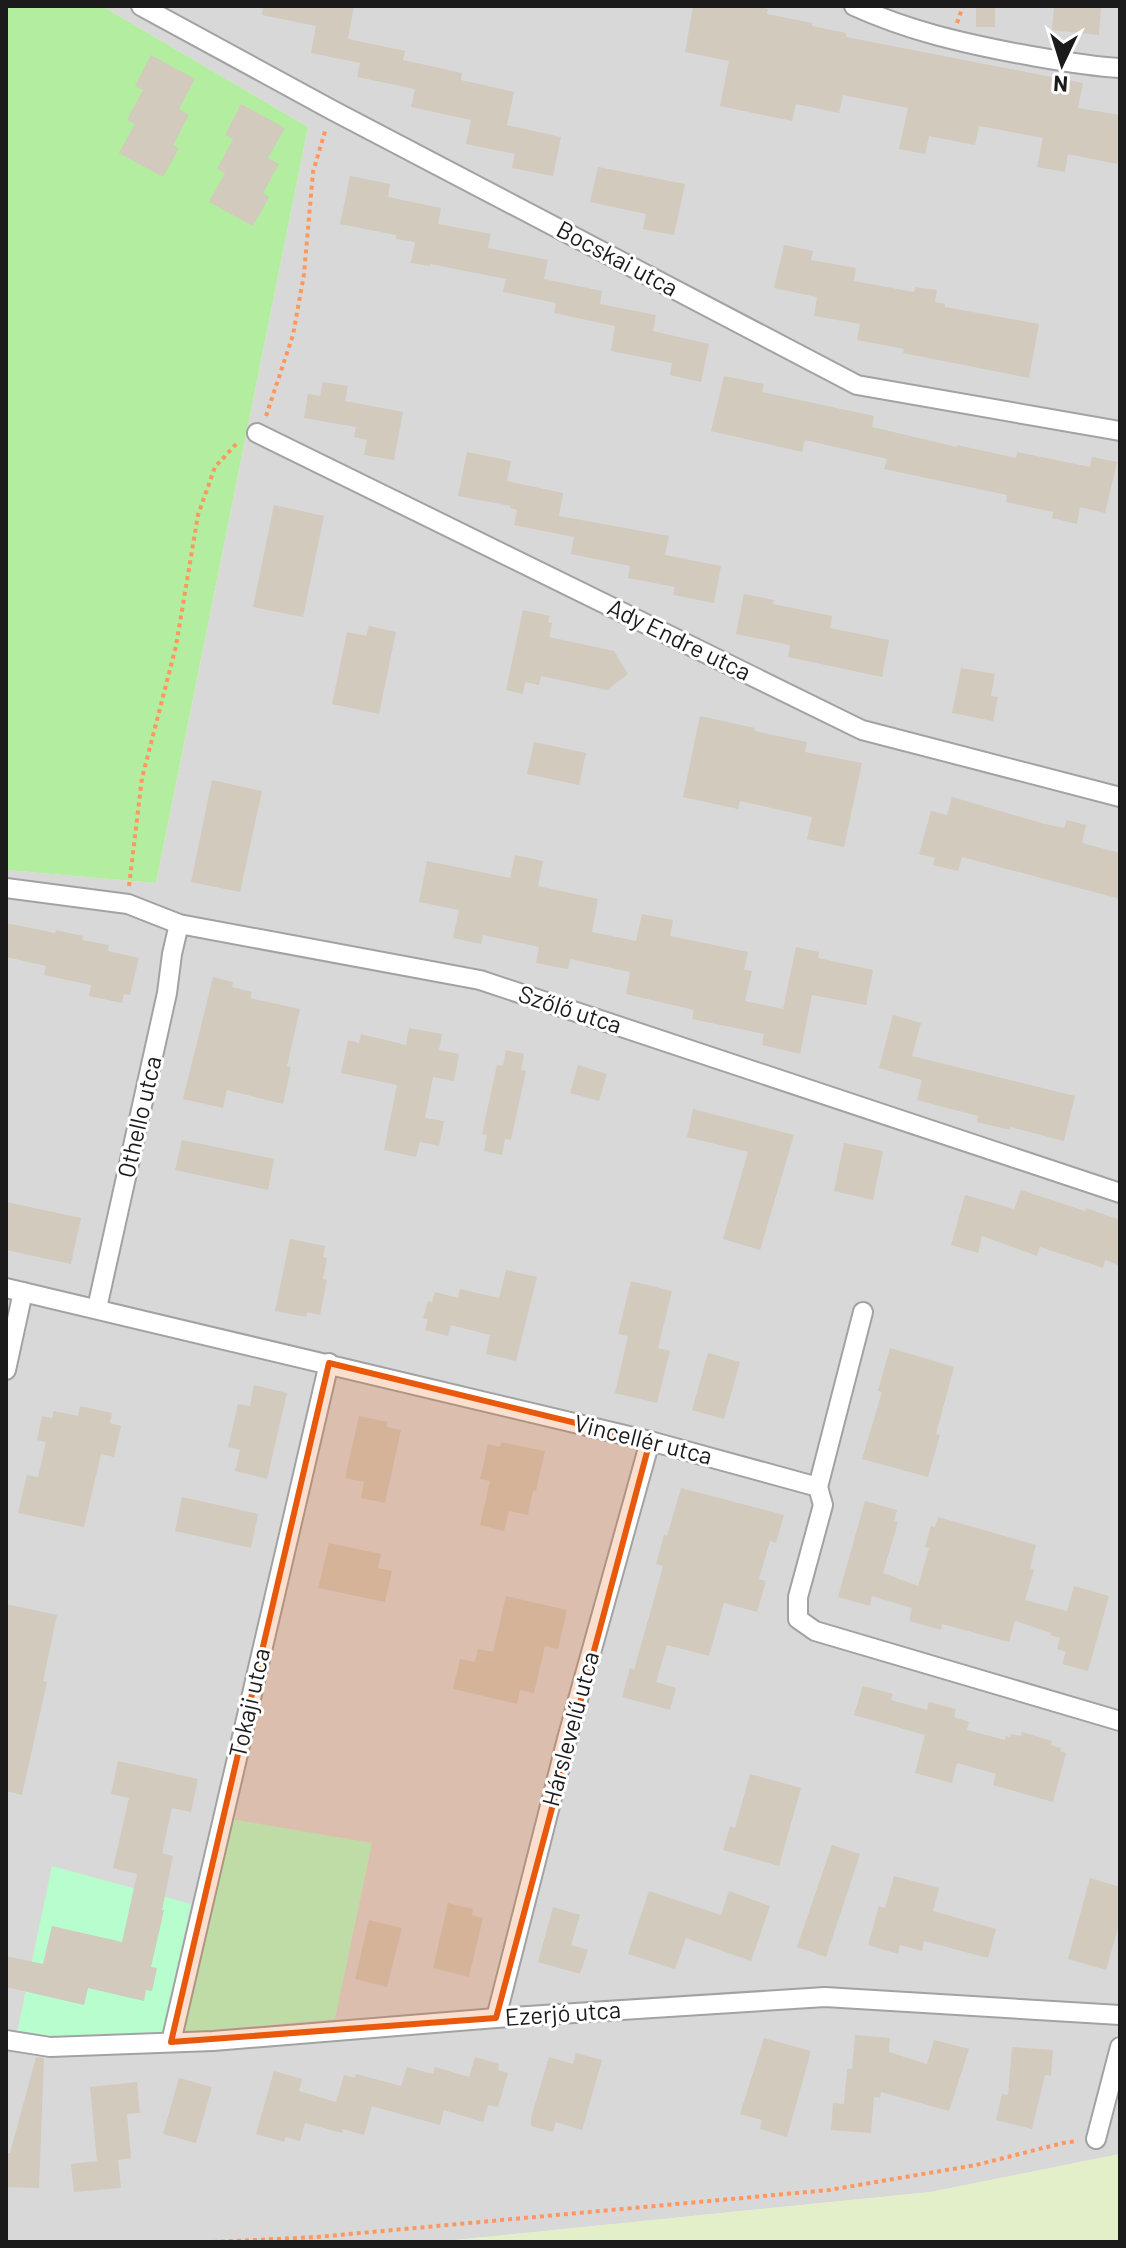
<svg xmlns="http://www.w3.org/2000/svg" width="1126" height="2248" viewBox="0 0 1126 2248" font-family="Barlow,sans-serif">
  <style>
    .residential { fill: #d9d8d8 }
    .farmland { fill: #e3efc9 }
    .grass { fill: #b3eda0 }
    .park { fill: #b7fdce }
    .building { fill: #d1cabd }
    .lines { fill: none; stroke-linecap: round; stroke-linejoin: round }
    .street-casing { stroke: #a2a2a2; stroke-width: 22 }
    .path { stroke: #ff975f; stroke-width: 4; stroke-dasharray: 4 4; stroke-linecap: butt }
    .street { stroke: #fff; stroke-width: 18 }
    .marked { fill: #e8590c; fill-opacity: 0.2; stroke: #e8590c; stroke-width: 6; stroke-linejoin: round }
    .labels { text-anchor: middle; stroke-width: 6; stroke-linejoin: round; paint-order: stroke }
    .street-label { font-size: 24px; fill: #1b1b1b; stroke: #fff }
  </style>
  <rect width="100%" height="100%" fill="#eeede0"/>
  <path class="residential" d="M102,6H1120V2154L931,2192L436,2242H6V870L156,883L308,127Z"/>
  <path class="farmland" d="M1120,2154V2242H436L931,2192Z"/>
  <path class="grass" d="M6,6H102L308,127L156,883L6,870Z"/>
  <g class="park">
    <path d="M231,1819L372,1843L335,2019L179,2033Z"/>
    <path d="M52,1866L191,1904L162,2036L58,2040L17,2032Z"/>
  </g>
  <g class="building">
    <path d="M263,6H354L348,39L405,51L403,60L462,73L461,80L514,92L507,125L561,137L553,176L512,168L515,154L466,144L471,120L411,107L415,89L357,77L360,63L311,53L316,26L262,15Z"/>
    <path d="M693,6H753L768,9L767,14L812,23V26L846,33V37L1083,83L1078,108L1120,115V160L1118,159L1117,164L1068,154L1065,172L1037,167L1043,138L979,126L975,145L929,136L925,154L899,149L908,108L843,95L839,113L796,104L792,121L720,106L729,61L685,52Z"/>
    <rect x="976" y="6" width="19" height="21"/>
    <path d="M1054,6L1101,8L1099,35L1052,30Z"/>
    <path d="M151,55L195,79L179,109L189,115L173,145L179,148L163,177L119,153L135,124L127,120L143,90L135,86Z"/>
    <path d="M241,104L285,128L268,158L279,164L263,193L269,197L253,226L209,202L225,173L217,169L233,139L225,135Z"/>
    <path d="M598,167L685,184L674,235L643,229L646,214L590,202Z"/>
    <path d="M350,176L390,184L388,197L441,208L438,224L491,234L488,248L548,260L544,279L602,291L600,304L656,315L653,331L709,344L701,382L670,375L672,363L611,351L615,326L554,313L556,303L503,292L506,279L430,264V266L411,263L415,242L396,239V235L340,224Z"/>
    <path d="M784,245L813,251L811,260L856,268L854,281L914,292L915,287L937,290L935,302L945,304V307L1039,324L1029,378L903,353L904,349L857,340L860,324L814,316L817,297L774,288Z"/>
    <path d="M724,376L764,384L762,392L874,416L872,427L957,447V445L1016,458L1017,452L1090,467L1092,457L1117,462L1105,513L1080,507L1077,524L1052,518L1053,512L1006,502L1007,495L884,469L887,459L805,440L802,452L711,431Z"/>
    <path d="M323,382L348,386L345,401L403,412L394,460L364,455L367,440L354,437L356,427L304,418L308,394L320,396Z"/>
    <path d="M467,452L511,461L507,481L563,493L559,516L669,536L665,555L721,566L714,603L673,595L675,587L628,578L630,566L571,554L574,537L514,525L517,510L510,508L511,506L458,496Z"/>
    <path d="M274,505L324,516L303,617L253,607Z"/>
    <path d="M744,594L774,600L773,604L832,616L830,628L889,640L882,677L788,657L790,645L736,634Z"/>
    <path d="M523,610L550,616L548,622L552,623L549,637L614,651L628,674L607,690L541,676L539,685L525,682L523,694L506,690Z"/>
    <path d="M369,626L396,632L379,714L332,704L347,632L366,636Z"/>
    <path d="M961,668L995,674L991,696L998,697L993,721L952,713Z"/>
    <path d="M700,716L755,728L754,731L807,742L805,752L862,763L844,847L807,839L812,817L740,801L738,809L683,797Z"/>
    <path d="M534,742L586,753L579,785L527,774Z"/>
    <path d="M212,780L262,791L240,892L191,882Z"/>
    <path d="M952,797L1045,824L1064,828L1067,820L1086,825L1082,843L1120,853V899L962,857L958,871L933,865L935,858L919,854L931,811L947,815Z"/>
    <path d="M515,855L543,861L538,886L598,899L592,932L636,941L642,914L673,920L670,936L748,952L744,970L752,971L745,1001L783,1009L796,947L819,952L818,958L873,970L866,1005L812,995L800,1054L762,1045L764,1034L692,1019L694,1010L626,994L630,972L570,959L568,969L536,963L539,947L483,935L481,944L453,938L459,910L419,902L427,861L510,878Z"/>
    <path d="M6,923L55,933L56,930L83,936L82,940L109,945L108,951L139,958L130,995L124,994L122,1003L89,996L91,985L44,975L46,966L6,957Z"/>
    <path d="M213,977L233,982L232,987L252,992L250,998L300,1009L287,1066L291,1067L283,1104L227,1090L223,1108L183,1099Z"/>
    <path d="M893,1015L921,1023L912,1056L1075,1096L1064,1141L1010,1127V1130L977,1122L978,1116L917,1100L922,1080L879,1068Z"/>
    <path d="M409,1028L442,1034L439,1050L459,1054L454,1081L433,1077L425,1118L444,1121L439,1146L420,1142L416,1157L384,1150L397,1085L341,1073L348,1040L359,1043L361,1034L406,1045Z"/>
    <path d="M506,1050L524,1054L521,1070L526,1071L511,1140L505,1139L502,1155L484,1151L487,1135L482,1134L497,1065L503,1066Z"/>
    <path d="M578,1065L607,1074L599,1101L570,1093Z"/>
    <path d="M693,1109L794,1135L760,1250L723,1239L748,1152L687,1137Z"/>
    <path d="M182,1140L274,1159L268,1190L175,1170Z"/>
    <path d="M844,1143L883,1151L873,1200L834,1191Z"/>
    <path d="M1021,1190L1085,1211L1086,1208L1120,1220V1266L1105,1260L1103,1268L1040,1247L1037,1256L982,1236L978,1253L951,1245L965,1195L1014,1209Z"/>
    <path d="M6,1202L81,1218L71,1264L6,1250Z"/>
    <path d="M290,1239L325,1246L323,1257L327,1258L323,1279L327,1280L320,1315L307,1312L306,1317L275,1311Z"/>
    <path d="M506,1270L537,1277L516,1361L486,1354L490,1335L451,1325L448,1336L425,1330L428,1319L423,1318L428,1301L432,1302L435,1292L458,1298L460,1289L499,1298Z"/>
    <path d="M631,1281L672,1291L658,1348L670,1351L657,1403L615,1393L628,1336L618,1334Z"/>
    <path d="M890,1348L954,1367L936,1434L940,1435L928,1477L862,1459L882,1392L878,1391Z"/>
    <path d="M708,1353L740,1362L724,1419L692,1410Z"/>
    <path d="M254,1385L287,1393L267,1479L235,1471L240,1450L228,1447L238,1404L250,1406Z"/>
    <path d="M80,1406L112,1413L110,1423L121,1426L114,1457L101,1454L84,1527L18,1513L27,1475L38,1477L46,1442L37,1440L42,1416L52,1418L54,1411L78,1416Z"/>
    <path d="M359,1416L388,1422L386,1427L401,1430L385,1503L361,1498L364,1482L345,1478Z"/>
    <path d="M501,1442L545,1451L536,1491L533,1490L528,1515L509,1511L504,1531L480,1525L490,1481L480,1479L488,1444L500,1447Z"/>
    <path d="M681,1488L784,1515L776,1543L770,1541L759,1579L766,1581L757,1612L724,1603L709,1656L667,1645L656,1682L676,1688L670,1710L622,1697L630,1668L634,1670L661,1574L663,1566L656,1564L664,1535L667,1536Z"/>
    <path d="M182,1497L258,1514L251,1548L175,1531Z"/>
    <path d="M865,1501L897,1510L894,1521L898,1522L883,1573L918,1586L929,1548L925,1547L931,1526L935,1527L938,1517L1036,1545L1030,1568L1034,1570L1025,1600L1067,1611L1074,1586L1109,1596L1088,1671L1062,1664L1066,1652L1057,1649L1060,1638L1050,1635L1051,1633L1015,1621L1009,1642L942,1624L941,1630L909,1621L912,1608L872,1596L870,1606L838,1597Z"/>
    <path d="M329,1543L381,1554L378,1568L392,1571L385,1602L318,1588Z"/>
    <path d="M506,1596L567,1610L558,1649L545,1646L534,1693L520,1690L517,1704L453,1689L460,1659L475,1662L478,1649L493,1652Z"/>
    <path d="M6,1604L57,1615L43,1681L47,1682L22,1795L6,1791Z"/>
    <path d="M863,1686L893,1694L891,1700L927,1710L929,1702L956,1709L954,1717L969,1722L967,1730L1005,1740L1006,1736L1010,1737L1011,1734L1021,1736L1022,1732L1052,1741L1051,1745L1061,1748L1060,1751L1066,1753L1053,1802L993,1785L996,1774L957,1763L952,1783L915,1773L925,1735L854,1715Z"/>
    <path d="M118,1761L198,1779L191,1812L172,1808L162,1853L173,1856L162,1910H164L151,1967L157,1968L152,1991L146,1990L144,2001L88,1988L84,2005L6,1987V1956L43,1964L52,1926L122,1942L137,1874L113,1868L129,1798L111,1794Z"/>
    <path d="M750,1774L801,1788L779,1866L723,1850L730,1826L735,1828Z"/>
    <path d="M832,1845L860,1854L826,1957L797,1947Z"/>
    <path d="M894,1876L939,1888L933,1911L996,1929L988,1958L924,1941L922,1951L900,1945L898,1954L868,1945L879,1906L885,1908Z"/>
    <path d="M1090,1878L1120,1887V1921L1106,1970L1068,1959Z"/>
    <path d="M649,1891L721,1915L729,1891L770,1906L751,1961L686,1938L675,1969L628,1954Z"/>
    <path d="M448,1903L473,1909L472,1915L483,1918L469,1977L433,1968Z"/>
    <path d="M553,1907L580,1915L571,1945L588,1950L580,1974L538,1962Z"/>
    <path d="M369,1920L402,1928L387,1987L355,1979Z"/>
    <path d="M855,2035L890,2038L889,2052L927,2064L934,2040L969,2049L949,2111L881,2092L880,2098L874,2097L871,2133L831,2130L833,2103L844,2104L847,2069H852Z"/>
    <path d="M764,2038L811,2051L787,2137L760,2129L762,2120L740,2114Z"/>
    <path d="M1012,2047L1053,2050L1051,2076L1045,2075L1032,2129L996,2120L1002,2094L1008,2095Z"/>
    <path d="M576,2053L602,2060L582,2130L556,2122L553,2132L531,2126V2118L549,2057L573,2064Z"/>
    <path d="M36,2057L44,2058L39,2188L6,2187V2153H10Z"/>
    <path d="M475,2057L499,2064L498,2070L508,2073L498,2107L488,2105L483,2122L444,2110L440,2125L372,2106L364,2135L343,2129L342,2133L305,2123L300,2141L286,2137L284,2142L256,2134L274,2071L302,2079L299,2091L336,2102L344,2075L355,2078L356,2074L401,2086L407,2067L433,2074L435,2067L469,2077Z"/>
    <path d="M179,2078L212,2087L196,2143L163,2134Z"/>
    <path d="M137,2082L140,2113L127,2114L131,2158L118,2160L121,2188L74,2192L71,2164L97,2161L90,2087Z"/>
  </g>
  <g class="lines">
    <defs>
      <g id="street">
        <path d="M141,6L332,110L857,385L1120,431"/>
        <path d="M854,6C907,30 958,42 1015,53C1050,59 1084,66 1120,68"/>
        <path d="M257,433L862,730L1120,797"/>
        <path d="M6,888L128,904L179,924L480,980L1120,1193"/>
        <path d="M6,1288L650,1441L818,1487L823,1505L798,1597V1619L815,1631L1120,1721"/>
        <path d="M97,1308L167,993L172,954L179,924"/>
        <path d="M6,1370L23,1292"/>
        <path d="M818,1487L863,1312"/>
        <path d="M496,2018L567,1739L650,1441"/>
        <path d="M6,2040L50,2047L213,2041L496,2018L825,1997L1120,2015"/>
        <path d="M171,2042L329,1363"/>
        <path d="M1096,2139L1120,2047"/>
      </g>
    </defs>
    <use href="#street" class="street-casing"/>
    <g class="path">
      <path d="M957,23L963,6"/>
      <path d="M266,416L293,335L304,274L313,172L326,128"/>
      <path d="M129,886L142,778L176,646L198,515L215,467L238,442"/>
      <path d="M213,2242L317,2237L829,2190L976,2165L1063,2143L1078,2141"/>
    </g>
    <use href="#street" class="street"/>
  </g>
  <path class="marked" d="M329,1363L650,1441L496,2018L171,2042Z"/>
  <g class="labels">
    <g class="street-label">
      <text transform="translate(617 259) rotate(28)" y="8">Bocskai utca</text>
      <text transform="translate(679 640) rotate(26)" y="8">Ady Endre utca</text>
      <text transform="translate(570 1010) rotate(18)" y="8">Szőlő utca</text>
      <text transform="translate(140 1117) rotate(-77)" y="8">Othello utca</text>
      <text transform="translate(643 1440) rotate(14)" y="8">Vincellér utca</text>
      <text transform="translate(250 1703) rotate(-77)" y="8">Tokaji utca</text>
      <text transform="translate(571 1729) rotate(-75)" y="8">Hárslevelű utca</text>
      <text transform="translate(563 2014) rotate(-4)" y="8">Ezerjó utca</text>
    </g>
  </g>
  <rect width="1126" height="2248" fill="none" stroke="#1b1b1b" stroke-width="16"/>
  <g transform="translate(1062 64) rotate(184)" stroke="#ffffff" stroke-width="6" paint-order="stroke">
  <path d="M0-6L14 30L0 20L-14 30Z" fill="#1b1b1b"/>
  <text y="-12" font-size="22" font-weight="bold" text-anchor="middle" fill="#1b1b1b">N</text>
  </g>
</svg>
